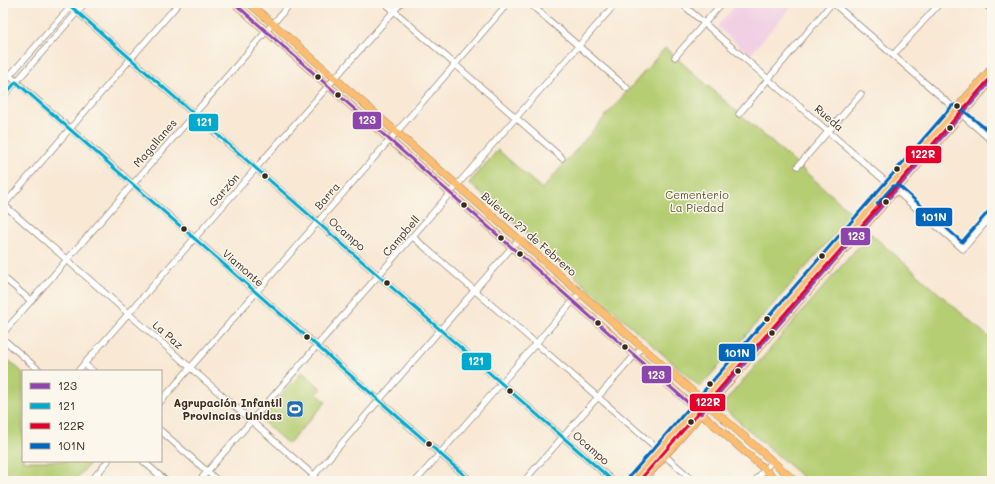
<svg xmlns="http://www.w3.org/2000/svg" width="995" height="484" viewBox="0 0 995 484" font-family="Mali,sans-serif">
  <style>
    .built { fill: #f1d0e3 }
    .green { fill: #b5ce73; stroke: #787c48 }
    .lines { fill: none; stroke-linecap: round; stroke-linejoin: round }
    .minor-casing { stroke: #9a8979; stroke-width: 7 }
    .major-casing { stroke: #9a8979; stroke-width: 8 }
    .minor { stroke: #fff; stroke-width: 5.5 }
    .major { stroke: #fcbd6f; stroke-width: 7 }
    .bus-1-casing { stroke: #fbf7ec; stroke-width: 6 }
    .bus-2-casing { stroke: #fbf7ec; stroke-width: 6 }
    .bus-3-casing { stroke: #fbf7ec; stroke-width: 6 }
    .bus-4-casing { stroke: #fbf7ec; stroke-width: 6 }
    .bus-1 { stroke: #8e44ad; stroke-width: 3 }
    .bus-2 { stroke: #00a9ce; stroke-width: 3 }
    .bus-3 { stroke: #e4002b; stroke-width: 3 }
    .bus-4 { stroke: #0065bd; stroke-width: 3 }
    .bus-dot { fill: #3b2a1e; stroke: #fbf7ec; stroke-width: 1.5 }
    .labels { text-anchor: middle; stroke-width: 3; stroke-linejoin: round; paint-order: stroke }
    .street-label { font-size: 11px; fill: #3b2a1e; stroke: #fbf7ec }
    .park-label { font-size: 11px; fill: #5a5333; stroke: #fbf7ec }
    .poi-label { font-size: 11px; font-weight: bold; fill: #3b2a1e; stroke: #fbf7ec; text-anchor: end }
    .line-badge { stroke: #fbf7ec; stroke-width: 1.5 }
    .badge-label { font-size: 11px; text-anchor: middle; font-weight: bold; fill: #fff }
  </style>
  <rect width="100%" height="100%" fill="#fbf7ec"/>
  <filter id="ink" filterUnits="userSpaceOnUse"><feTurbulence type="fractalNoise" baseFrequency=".025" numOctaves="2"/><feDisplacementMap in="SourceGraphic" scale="8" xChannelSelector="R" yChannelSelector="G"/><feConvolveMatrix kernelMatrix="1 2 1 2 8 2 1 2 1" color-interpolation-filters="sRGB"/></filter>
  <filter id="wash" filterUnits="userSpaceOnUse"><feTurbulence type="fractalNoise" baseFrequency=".012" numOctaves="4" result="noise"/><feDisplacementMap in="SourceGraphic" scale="16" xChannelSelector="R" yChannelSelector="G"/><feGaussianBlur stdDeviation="0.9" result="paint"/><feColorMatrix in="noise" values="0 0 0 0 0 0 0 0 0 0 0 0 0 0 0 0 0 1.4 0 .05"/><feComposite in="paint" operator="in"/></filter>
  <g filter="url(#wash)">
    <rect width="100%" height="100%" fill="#f8e8d4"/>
    <path class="built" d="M738,3H788L792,6L750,55L717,26Z"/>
    <g class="green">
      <path d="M665,48L853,214L700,387L469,183L498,150L542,189Z"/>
      <path d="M870,233L992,340V481H807L721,406Z"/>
      <path d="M3,355L23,373V461H92L74,481H3Z"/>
      <path d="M302,372L322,389L317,394L326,402L288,444L260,419Z"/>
    </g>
  </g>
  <g filter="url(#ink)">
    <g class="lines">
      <defs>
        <g id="minor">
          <path d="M67,3L613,481"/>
          <path d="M385,3L562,158"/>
          <path d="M529,3L627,88"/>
          <path d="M681,3L963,249L992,215"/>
          <path d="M833,3L992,141"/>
          <path d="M984,3L992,10"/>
          <path d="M893,55L940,3"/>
          <path d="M675,57L722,3"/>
          <path d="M3,70L471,481"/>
          <path d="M3,83L74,3"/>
          <path d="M3,97L85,3"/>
          <path d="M739,114L832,3"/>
          <path d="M798,166L861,94"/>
          <path d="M3,204L320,481"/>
          <path d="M3,206L179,3"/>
          <path d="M413,237L659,450"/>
          <path d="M3,277L31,301"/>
          <path d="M3,333L291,3"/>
          <path d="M3,339L40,371"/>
          <path d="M84,364L93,371"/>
          <path d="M78,371L401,3"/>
          <path d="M161,401L394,135L508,3"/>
          <path d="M161,431L218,481"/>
          <path d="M665,456L694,481"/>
          <path d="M143,461L166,481"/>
          <path d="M91,481L108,461"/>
          <path d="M199,481L616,3"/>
          <path d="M309,481L519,239"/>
          <path d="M416,481L580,293"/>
          <path d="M524,481L642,347"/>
          <path d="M755,481L772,461"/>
        </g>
        <g id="major">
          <path d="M234,3L778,481"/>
          <path d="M249,3L795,481"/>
          <path d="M632,481L889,185L992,68"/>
          <path d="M643,481L992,80"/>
        </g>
      </defs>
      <use href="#minor" class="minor-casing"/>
      <use href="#major" class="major-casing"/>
      <use href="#minor" class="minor"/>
      <use href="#major" class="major"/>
      <defs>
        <path id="bus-1" d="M234,3L701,414L992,80"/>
        <g id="bus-2">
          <path d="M67,3L613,481"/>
          <path d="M3,97L16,82L471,481"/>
        </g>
        <path id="bus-3" d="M639,481L992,76"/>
        <g id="bus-4">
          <path d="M877,204L893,186L898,185L962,242L988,212"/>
          <path d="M628,478L952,106L955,105L958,106L992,134"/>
        </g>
      </defs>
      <use href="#bus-1" class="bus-1-casing"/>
      <use href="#bus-2" class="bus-2-casing"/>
      <use href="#bus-3" class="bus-3-casing"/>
      <use href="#bus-4" class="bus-4-casing"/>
      <use href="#bus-1" class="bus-1"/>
      <use href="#bus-2" class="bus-2"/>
      <use href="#bus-3" class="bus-3"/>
      <use href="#bus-4" class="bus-4"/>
    </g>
  </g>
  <defs>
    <symbol id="stadium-square" viewBox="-11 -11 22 22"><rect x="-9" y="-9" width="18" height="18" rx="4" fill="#1f6fb2" stroke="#fbf7ec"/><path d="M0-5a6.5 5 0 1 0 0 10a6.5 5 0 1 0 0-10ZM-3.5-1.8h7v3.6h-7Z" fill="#fff"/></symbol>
  </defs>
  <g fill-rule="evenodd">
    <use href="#stadium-square" x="285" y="399" width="20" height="20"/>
  </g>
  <g class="bus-dot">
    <circle cx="318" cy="77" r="3.5"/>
    <circle cx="338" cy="95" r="3.5"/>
    <circle cx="957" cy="106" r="3.5"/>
    <circle cx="950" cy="128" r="3.5"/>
    <circle cx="897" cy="169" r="3.5"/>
    <circle cx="265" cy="176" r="3.5"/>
    <circle cx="886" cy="202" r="3.5"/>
    <circle cx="464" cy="205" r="3.5"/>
    <circle cx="184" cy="229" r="3.5"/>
    <circle cx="501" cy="238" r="3.5"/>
    <circle cx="520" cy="254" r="3.5"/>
    <circle cx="822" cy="256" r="3.5"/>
    <circle cx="387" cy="283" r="3.5"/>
    <circle cx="767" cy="319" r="3.5"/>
    <circle cx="598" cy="323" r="3.5"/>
    <circle cx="772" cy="333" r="3.5"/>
    <circle cx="307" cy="337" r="3.5"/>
    <circle cx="625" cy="347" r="3.5"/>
    <circle cx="738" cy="371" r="3.5"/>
    <circle cx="710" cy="384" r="3.5"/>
    <circle cx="510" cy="391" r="3.5"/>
    <circle cx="691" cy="422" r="3.5"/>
    <circle cx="429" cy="444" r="3.5"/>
  </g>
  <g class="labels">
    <g class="street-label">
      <text transform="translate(829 118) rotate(41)" y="4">Rueda</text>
      <text transform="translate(155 143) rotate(-49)" y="4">Magallanes</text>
      <text transform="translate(224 190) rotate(-49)" y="4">Garzón</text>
      <text transform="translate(327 196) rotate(-49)" y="4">Barra</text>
      <text transform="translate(347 234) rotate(41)" y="4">Ocampo</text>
      <text transform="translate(529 234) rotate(41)" y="4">Bulevar 27 de Febrero</text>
      <text transform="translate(401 236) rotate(-49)" y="4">Campbell</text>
      <text transform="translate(243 268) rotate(41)" y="4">Viamonte</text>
      <text transform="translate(168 335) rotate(41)" y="4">La Paz</text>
      <text transform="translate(591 448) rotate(41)" y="4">Ocampo</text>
    </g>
    <g class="park-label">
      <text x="697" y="199">Cementerio<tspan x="697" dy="13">La Piedad</tspan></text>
    </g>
    <g class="poi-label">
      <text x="282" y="407">Agrupación Infantil<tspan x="282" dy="13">Provincias Unidas</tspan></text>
    </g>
  </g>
  <g class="line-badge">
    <rect x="352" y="111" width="30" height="19" rx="4" fill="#8e44ad"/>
    <rect x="188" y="113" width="31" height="19" rx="4" fill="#00a9ce"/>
    <rect x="905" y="145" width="37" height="19" rx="4" fill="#e4002b"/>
    <rect x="915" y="207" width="38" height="20" rx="4" fill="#0065bd"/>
    <rect x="840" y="227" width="31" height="19" rx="4" fill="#8e44ad"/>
    <rect x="718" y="343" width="38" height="19" rx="4" fill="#0065bd"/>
    <rect x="461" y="352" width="31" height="19" rx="4" fill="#00a9ce"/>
    <rect x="641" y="365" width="31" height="19" rx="4" fill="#8e44ad"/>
    <rect x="689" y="393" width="37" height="19" rx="4" fill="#e4002b"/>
  </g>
  <g class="badge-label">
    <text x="367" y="124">123</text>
    <text x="204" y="126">121</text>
    <text x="923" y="158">122R</text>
    <text x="934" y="221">101N</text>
    <text x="856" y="240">123</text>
    <text x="737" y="357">101N</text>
    <text x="476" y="365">121</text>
    <text x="656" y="379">123</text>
    <text x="708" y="406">122R</text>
  </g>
  <rect width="995" height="484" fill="none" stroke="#fbf7ec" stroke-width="16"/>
  <rect x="22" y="370" width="140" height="92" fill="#fbf7ec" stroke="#aea59a"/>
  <rect x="30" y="383" width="20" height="6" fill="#8e44ad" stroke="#aea59a"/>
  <text x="58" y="390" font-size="12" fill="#3b2a1e">123</text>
  <rect x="30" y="403" width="20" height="6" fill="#00a9ce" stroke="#aea59a"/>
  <text x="58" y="410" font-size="12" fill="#3b2a1e">121</text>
  <rect x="30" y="423" width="20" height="6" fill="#e4002b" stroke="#aea59a"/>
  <text x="58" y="430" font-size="12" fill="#3b2a1e">122R</text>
  <rect x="30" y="443" width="20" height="6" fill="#0065bd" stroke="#aea59a"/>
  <text x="58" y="450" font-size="12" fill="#3b2a1e">101N</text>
</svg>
